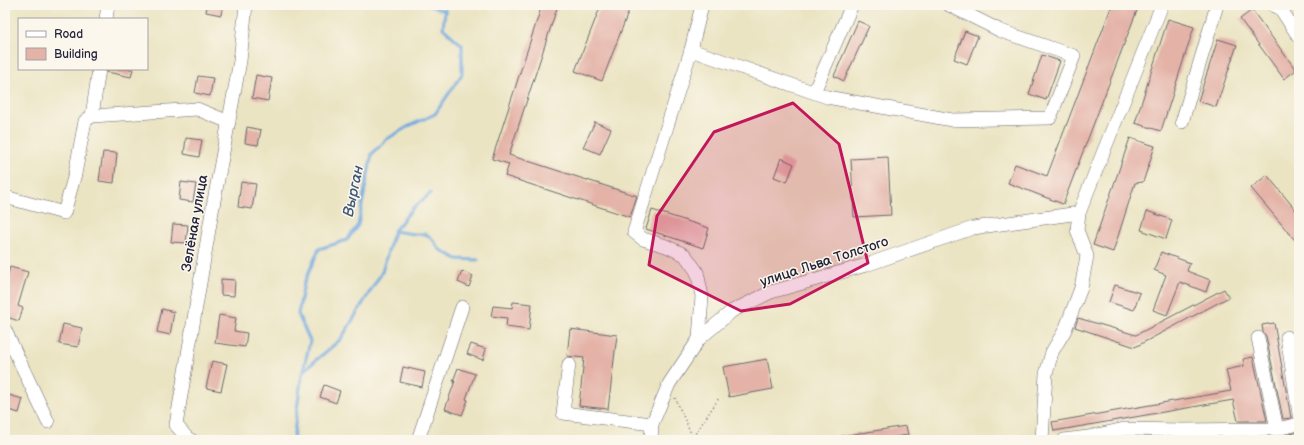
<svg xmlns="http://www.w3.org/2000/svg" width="1304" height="445" viewBox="0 0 1304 445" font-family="'Balsamiq Sans',sans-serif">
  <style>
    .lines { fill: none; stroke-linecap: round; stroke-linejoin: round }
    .stream { stroke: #6ea8de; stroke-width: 3 }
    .building { fill: #e4b2a7 }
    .minor-casing { stroke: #68666b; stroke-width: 14 }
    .path { stroke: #68666b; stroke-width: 1.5; stroke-dasharray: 1 3; stroke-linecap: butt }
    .minor { stroke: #fff; stroke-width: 13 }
    .marked { fill: #c2185b; fill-opacity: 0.2; stroke: #c2185b; stroke-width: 3; stroke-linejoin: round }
    .labels { text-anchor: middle; stroke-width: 3; stroke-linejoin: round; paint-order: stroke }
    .street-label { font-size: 14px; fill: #22223b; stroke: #fbf7ec }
    .water-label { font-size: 15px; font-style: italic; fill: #40587c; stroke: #fbf7ec }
  </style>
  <rect width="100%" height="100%" fill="#fbf7ec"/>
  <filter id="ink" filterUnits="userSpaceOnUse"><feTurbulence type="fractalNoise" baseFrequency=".025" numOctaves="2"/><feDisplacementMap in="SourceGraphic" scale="8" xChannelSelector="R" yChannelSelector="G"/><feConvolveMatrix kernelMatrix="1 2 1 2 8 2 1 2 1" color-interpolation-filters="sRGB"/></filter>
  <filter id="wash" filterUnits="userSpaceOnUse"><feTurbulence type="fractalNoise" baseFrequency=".012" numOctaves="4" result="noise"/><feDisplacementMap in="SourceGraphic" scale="16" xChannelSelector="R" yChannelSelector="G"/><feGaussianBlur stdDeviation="0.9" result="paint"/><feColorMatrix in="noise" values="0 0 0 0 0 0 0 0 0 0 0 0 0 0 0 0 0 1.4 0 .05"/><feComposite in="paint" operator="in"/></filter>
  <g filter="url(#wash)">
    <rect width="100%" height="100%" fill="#ebe4c3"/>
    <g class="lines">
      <g class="stream">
        <path d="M444,5L445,11"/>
        <path d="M394,231L414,234H426L433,240L439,249L457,259L478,260"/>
        <path d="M303,371L341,339L382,272L394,231L413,208L431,193"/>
        <path d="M293,440L301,380L310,341L298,314L304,283L319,249L347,240L358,225L372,154L387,139L409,126L435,114L462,74V45L443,28L445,11L428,5"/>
      </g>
    </g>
    <g id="blocks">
      <g class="building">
        <path d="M207,5H223L221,15L206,12Z"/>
        <path d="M542,5H558L509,155L637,196L630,217L505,176L509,164L492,159Z"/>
        <path d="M601,5H631L602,81L575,71Z"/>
        <path d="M1112,5H1139L1063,204L1008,183L1015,164L1047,176Z"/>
        <path d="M1252,10L1296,70L1284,79L1240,19Z"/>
        <path d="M1168,19L1194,27L1161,131L1135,123Z"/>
        <path d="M858,21L869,26L844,81L834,76Z"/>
        <path d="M965,31L978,36L967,64L954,59Z"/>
        <path d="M1218,39L1237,45L1216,107L1198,101Z"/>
        <path d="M1042,55L1060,61L1046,100L1029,94Z"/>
        <path d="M108,69H133L131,77L107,72Z"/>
        <path d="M256,75L272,78L268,101L252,98Z"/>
        <path d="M198,76L213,78L210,96L195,93Z"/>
        <path d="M595,122L611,129L600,154L583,147Z"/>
        <path d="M247,127L261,130L258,145L245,143Z"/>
        <path d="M186,138L202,140L199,157L184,154Z"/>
        <path d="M1130,138L1155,146L1143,182L1135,183L1113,252L1093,245Z"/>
        <path d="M103,152L117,153L114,183L99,181Z"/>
        <path d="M888,157L891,215L854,217L851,159Z"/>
        <path d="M781,158L794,164L787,182L774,177Z"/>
        <path d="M1267,175L1299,214V245L1251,188Z"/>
        <path d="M181,182L196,184L193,202L179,200Z"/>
        <path d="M241,182L256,184L252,209L238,207Z"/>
        <path d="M652,210L709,228L703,248L646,229Z"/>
        <path d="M1147,211L1172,220L1166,239L1141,230Z"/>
        <path d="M173,224L188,225L186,243L171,242Z"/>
        <path d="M1161,252L1190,263L1187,271L1210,280L1206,292L1180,282L1167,315L1153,310L1166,275L1154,270Z"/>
        <path d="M10,267L28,272L18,306L23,308L19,321L6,317L7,312L5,311V282Z"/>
        <path d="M462,271L473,276L469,287L458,282Z"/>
        <path d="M221,279L235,280L234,296L221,295Z"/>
        <path d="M1115,285L1140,293L1134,310L1109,302Z"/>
        <path d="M1224,289L1229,297L1135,347L1075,327L1078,318L1136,335Z"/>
        <path d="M513,302L532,304L529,330L506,327L507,318L491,316L493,306L512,308Z"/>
        <path d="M162,309L174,312L170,335L157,332Z"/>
        <path d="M219,315L236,318L234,331L247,333L245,347L215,343Z"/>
        <path d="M1274,323L1291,418L1283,419L1266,336L1263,332L1262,325Z"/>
        <path d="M63,324L82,328L78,347L59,344Z"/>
        <path d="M570,329L617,335L608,409L579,406L584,358L567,356Z"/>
        <path d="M471,344L486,349L483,360L467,354Z"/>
        <path d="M1253,357L1267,421H1238L1233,400L1054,431L1052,422L1231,391L1226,370L1244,366L1243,359Z"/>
        <path d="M767,359L773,389L729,397L723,367Z"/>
        <path d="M212,361L227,364L221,391L206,388Z"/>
        <path d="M403,367L425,372L422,387L400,382Z"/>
        <path d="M458,368L475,374L466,399L468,400L462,415L445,409L455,381H453Z"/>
        <path d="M324,385L340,391L336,403L320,397Z"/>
        <path d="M5,394L23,399L19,413L5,409Z"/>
        <path d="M906,426L908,435L876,440H842L841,436Z"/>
        <path d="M1299,432V440H1247V437H1277Z"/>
      </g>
    </g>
  </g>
  <g filter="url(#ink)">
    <use href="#blocks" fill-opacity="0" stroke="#68666b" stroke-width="1"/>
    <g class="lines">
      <defs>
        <g id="minor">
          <path d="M1273,5L1280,8L1299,37"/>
          <path d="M106,19L108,5"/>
          <path d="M691,50L827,97L952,120L1050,118L1074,56L1001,31L949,5"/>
          <path d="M814,92L852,5"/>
          <path d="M92,116L99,69"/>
          <path d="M1182,122L1217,5"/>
          <path d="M5,197L64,213L75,174L85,121L92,116L197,109L229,122"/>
          <path d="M5,330L48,422"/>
          <path d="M1287,337L1299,414"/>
          <path d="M1258,338L1277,429"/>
          <path d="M699,339L702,296L697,272L685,255L666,246L643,239L634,232L691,50L702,5"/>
          <path d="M569,364L563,413L652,424"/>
          <path d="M191,440L188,439L176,425L213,206L240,61L246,5"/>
          <path d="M418,440L462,307"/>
          <path d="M651,440L652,424L669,384L699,339L732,311L771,292L866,265L973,228L1079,213"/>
          <path d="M1042,440L1046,374L1052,352L1065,330L1081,288L1087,256L1077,230L1079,213L1162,5"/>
          <path d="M1064,440L1088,437L1124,429L1182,430L1277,429L1299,424"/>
        </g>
      </defs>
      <use href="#minor" class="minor-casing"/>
      <g class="path">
        <path d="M675,398L694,440"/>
        <path d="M691,440L719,398"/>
      </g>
      <use href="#minor" class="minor"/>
    </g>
  </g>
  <path class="marked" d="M793,103L839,144L868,263L790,304L741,311L649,265L657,216L714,132Z"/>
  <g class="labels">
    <g class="street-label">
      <text transform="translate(194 223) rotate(-80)" y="5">Зелёная улица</text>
      <text transform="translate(824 261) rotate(-18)" y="5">улица Льва Толстого</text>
    </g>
    <g class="water-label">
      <text transform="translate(353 191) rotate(-78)" y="5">Вырган</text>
    </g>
  </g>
  <rect width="1304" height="445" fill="none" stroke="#fbf7ec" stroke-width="20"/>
  <rect x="18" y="18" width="130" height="52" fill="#fbf7ec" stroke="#a4a2a5"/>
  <rect x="26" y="31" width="20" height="6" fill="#ffffff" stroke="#a4a2a5"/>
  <text x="54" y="38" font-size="12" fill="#22223b">Road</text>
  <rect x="26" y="48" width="20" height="12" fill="#e4b2a7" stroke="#a4a2a5"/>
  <text x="54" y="58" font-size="12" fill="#22223b">Building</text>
</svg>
